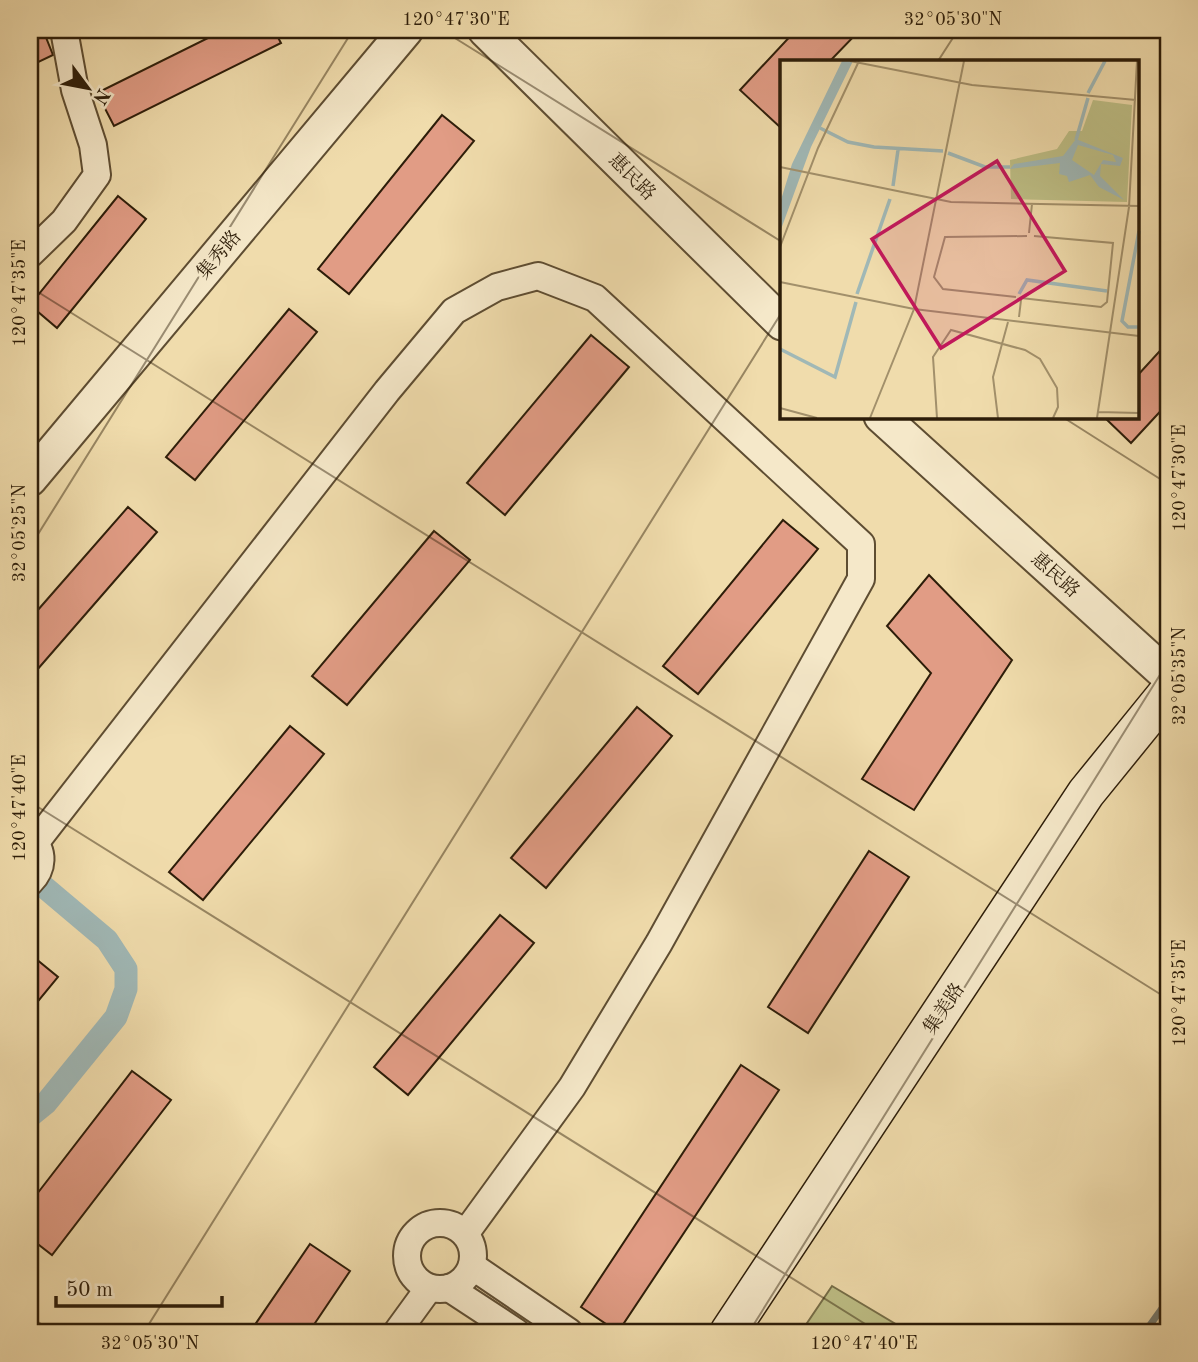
<svg xmlns="http://www.w3.org/2000/svg" width="1198" height="1362" viewBox="0 0 1198 1362" font-family="'Old Standard TT','Noto Serif SC',serif">
  <style>
    .green { fill: #bebf86; stroke: #766e48; stroke-width: 2 }
    .lines { fill: none; stroke-linecap: round; stroke-linejoin: round }
    .stream { stroke: #727a71; stroke-width: 7 }
    .canal { stroke: #a0b8b6; stroke-width: 23 }
    .building { fill: #e19c85; stroke: #2d1d09; stroke-width: 2 }
    .minor-casing { stroke: #5e4d32; stroke-width: 30 }
    .tertiary-casing { stroke: #5e4d32; stroke-width: 37 }
    .secondary-casing { stroke: #2d1d09; stroke-width: 40 }
    .minor { stroke: #f5e8c9; stroke-width: 26 }
    .tertiary { stroke: #f5e8c9; stroke-width: 33 }
    .secondary { stroke: #f5e8c9; stroke-width: 37 }
    .ticks { fill: none; stroke: #2d1d09; stroke-width: 2; stroke-opacity: 0.45 }
    .labels { text-anchor: middle; stroke-width: 6; stroke-linejoin: round; paint-order: stroke }
    .street-label { font-size: 19px; fill: #2d1d09; stroke: #f5e8c9 }
    .inset-river { fill: none; stroke: #a0b8b6; stroke-width: 3.5 }
    .inset-road { fill: none; stroke: #a2906b; stroke-width: 2 }
    .view { fill: #c2185b; fill-opacity: 0.15; stroke: #c2185b; stroke-width: 3.5 }
    .inset-edge { fill: none; stroke: #2d1d09; stroke-width: 3.5 }
    .neatline { fill: none; stroke: #2d1d09; stroke-width: 2.5 }
    .ticks-label { font-size: 18px; text-anchor: middle; fill: #2d1d09 }
  </style>
  <rect width="100%" height="100%" fill="#f0dcac"/>
  <filter id="stains"><feTurbulence type="fractalNoise" baseFrequency=".00286" numOctaves="4"/><feColorMatrix values="0 0 0 0 .2 0 0 0 0 .09 0 0 0 0 .02 0 0 0 .5 -.17"/></filter>
  <radialGradient id="worn" r=".72"><stop offset=".6" stop-color="#630" stop-opacity="0"/><stop offset="1" stop-color="#630" stop-opacity=".3"/></radialGradient>
  <path class="green" d="M832,1286L909,1332H801Z"/>
  <g class="lines">
    <g class="stream">
      <path d="M1165,30L1168,34"/>
      <path d="M1145,1332L1168,1300"/>
    </g>
    <path class="canal" d="M30,1116L46,1103L116,1017L126,989V969L107,940L43,886"/>
  </g>
  <g class="building">
    <path d="M30,30H43L53,55L30,66Z"/>
    <path d="M224,30H274L281,43L114,126L97,93Z"/>
    <path d="M796,30H860L830,61H781V128L740,90Z"/>
    <path d="M442,115L474,141L349,294L318,269Z"/>
    <path d="M118,196L146,219L57,328L30,305Z"/>
    <path d="M289,309L317,332L195,480L166,457Z"/>
    <path d="M591,335L629,367L505,515L467,483Z"/>
    <path d="M1168,342V403L1131,443L1103,416H1137V376Z"/>
    <path d="M128,507L157,532L30,678V619Z"/>
    <path d="M783,520L818,549L698,694L663,666Z"/>
    <path d="M434,531L470,560L347,705L312,676Z"/>
    <path d="M929,575L1012,660L914,810L862,779L931,673L887,626Z"/>
    <path d="M637,707L672,736L546,888L511,858Z"/>
    <path d="M290,726L324,754L203,900L169,872Z"/>
    <path d="M869,851L909,877L808,1033L768,1007Z"/>
    <path d="M500,915L534,943L408,1095L374,1067Z"/>
    <path d="M30,954L58,977L30,1011Z"/>
    <path d="M741,1065L779,1090L618,1332L581,1307Z"/>
    <path d="M132,1071L171,1100L52,1255L30,1238V1203Z"/>
    <path d="M310,1244L350,1271L309,1332H250Z"/>
  </g>
  <g class="lines">
    <defs>
      <g id="minor">
        <path d="M30,254L64,221L97,175L93,145L75,90L64,30"/>
        <path d="M30,838C45,851 43,869 30,882"/>
        <path d="M35,843L387,391L454,311L497,287L538,276L595,298L861,544V579L659,943L572,1087L465,1234"/>
        <circle cx="440" cy="1256" r="33"/>
        <path d="M472,1266L569,1332"/>
        <path d="M449,1288L516,1332"/>
        <path d="M397,1332L429,1288"/>
      </g>
      <g id="tertiary">
        <path d="M485,30L782,323"/>
        <path d="M881,416L1168,676"/>
        <path d="M30,479L406,30"/>
      </g>
      <path id="secondary" d="M729,1332L1086,793L1168,692"/>
    </defs>
    <use href="#minor" class="minor-casing"/>
    <use href="#tertiary" class="tertiary-casing"/>
    <use href="#secondary" class="secondary-casing"/>
    <use href="#minor" class="minor"/>
    <use href="#tertiary" class="tertiary"/>
    <use href="#secondary" class="secondary"/>
  </g>
  <path class="ticks" d="M442,30L782,242M938,61L958,30M30,287L1168,999M1061,416L1168,484M30,547L353,30M30,802L878,1332M30,1317L54,1332M144,1332L782,312M749,1332L1168,662"/>
  <g class="labels">
    <g class="street-label">
      <text transform="translate(633 176) rotate(45)" y="7">惠民路</text>
      <text transform="translate(218 254) rotate(-50)" y="7">集秀路</text>
      <text transform="translate(1056 574) rotate(42)" y="7">惠民路</text>
      <text transform="translate(943 1008) rotate(-56)" y="7">集美路</text>
    </g>
  </g>
  <g transform="translate(780 60)">
    <rect width="359" height="359" fill="#f0dcac"/>
    <path d="M313,40L352,45L347,142L231,139L230,100L277,89L289,71H302Z" fill="#bebf86"/>
    <path d="M62,1H73L31,87L0,172V143L12,104ZM296,79L343,98L340,106L321,104L320,116L344,140L319,127L310,115L289,122L287,116L279,114L280,103L230,109L234,104L283,96ZM298,85L333,95L336,102L323,100L314,115L292,100Z" fill="#a0b8b6" fill-rule="evenodd"/>
    <path class="inset-river" d="M308,33L325,1M40,68L68,82L94,87L163,91M296,80L308,38M168,93L205,107H230M113,126L118,90M359,171L342,261L348,267H359M77,234L110,139M239,234L247,220L327,231M0,289L55,317L76,242"/>
    <path class="inset-road" d="M70,1L192,25L356,40M0,107L171,142L359,146M249,173L252,144M0,187L38,88L79,1M0,222L134,249L359,276M236,237L163,229L154,217L165,177L247,176M241,238L321,247L327,242L333,183L254,176M237,240H241L239,257M0,348L37,358M318,352L359,353M90,358L134,249L184,1M157,358L153,297L171,270L245,290L260,299L277,328L278,347L273,358M218,358L213,317L228,262M317,358L349,147L357,1"/>
    <path class="view" d="M217,101L285,211L161,288L92,179Z"/>
    <rect width="359" height="359" class="inset-edge"/>
  </g>
  <rect width="1198" height="1362" fill="none" stroke="#f0dcac" stroke-width="77"/>
  <g transform="translate(88 88) rotate(122)" stroke="#f5e8c9" stroke-width="5" paint-order="stroke">
  <path d="M0-5L12 26L0 18L-12 26Z" fill="#2d1d09"/>
  <text y="-10" font-size="19" font-weight="bold" text-anchor="middle" fill="#2d1d09">N</text>
  </g>
  <path d="M56 1296v10h166v-10" fill="none" stroke="#2d1d09" stroke-width="3.5"/>
  <text x="66" y="1296" font-size="21" fill="#2d1d09" stroke="#f5e8c9" stroke-width="5" paint-order="stroke">50 m</text>
  <rect x="38" y="38" width="1122" height="1286" class="neatline"/>
  <g class="ticks-label">
    <text x="456" y="25">120°47'30"E</text>
    <text x="953" y="25">32°05'30"N</text>
    <text transform="translate(19 293) rotate(-90)" y="6">120°47'35"E</text>
    <text transform="translate(1179 478) rotate(-90)" y="6">120°47'30"E</text>
    <text transform="translate(19 533) rotate(-90)" y="6">32°05'25"N</text>
    <text transform="translate(1179 676) rotate(-90)" y="6">32°05'35"N</text>
    <text transform="translate(19 808) rotate(-90)" y="6">120°47'40"E</text>
    <text transform="translate(1179 993) rotate(-90)" y="6">120°47'35"E</text>
    <text x="150" y="1349">32°05'30"N</text>
    <text x="864" y="1349">120°47'40"E</text>
  </g>
  <rect width="100%" height="100%" filter="url(#stains)"/>
  <rect width="100%" height="100%" fill="url(#worn)"/>
</svg>
